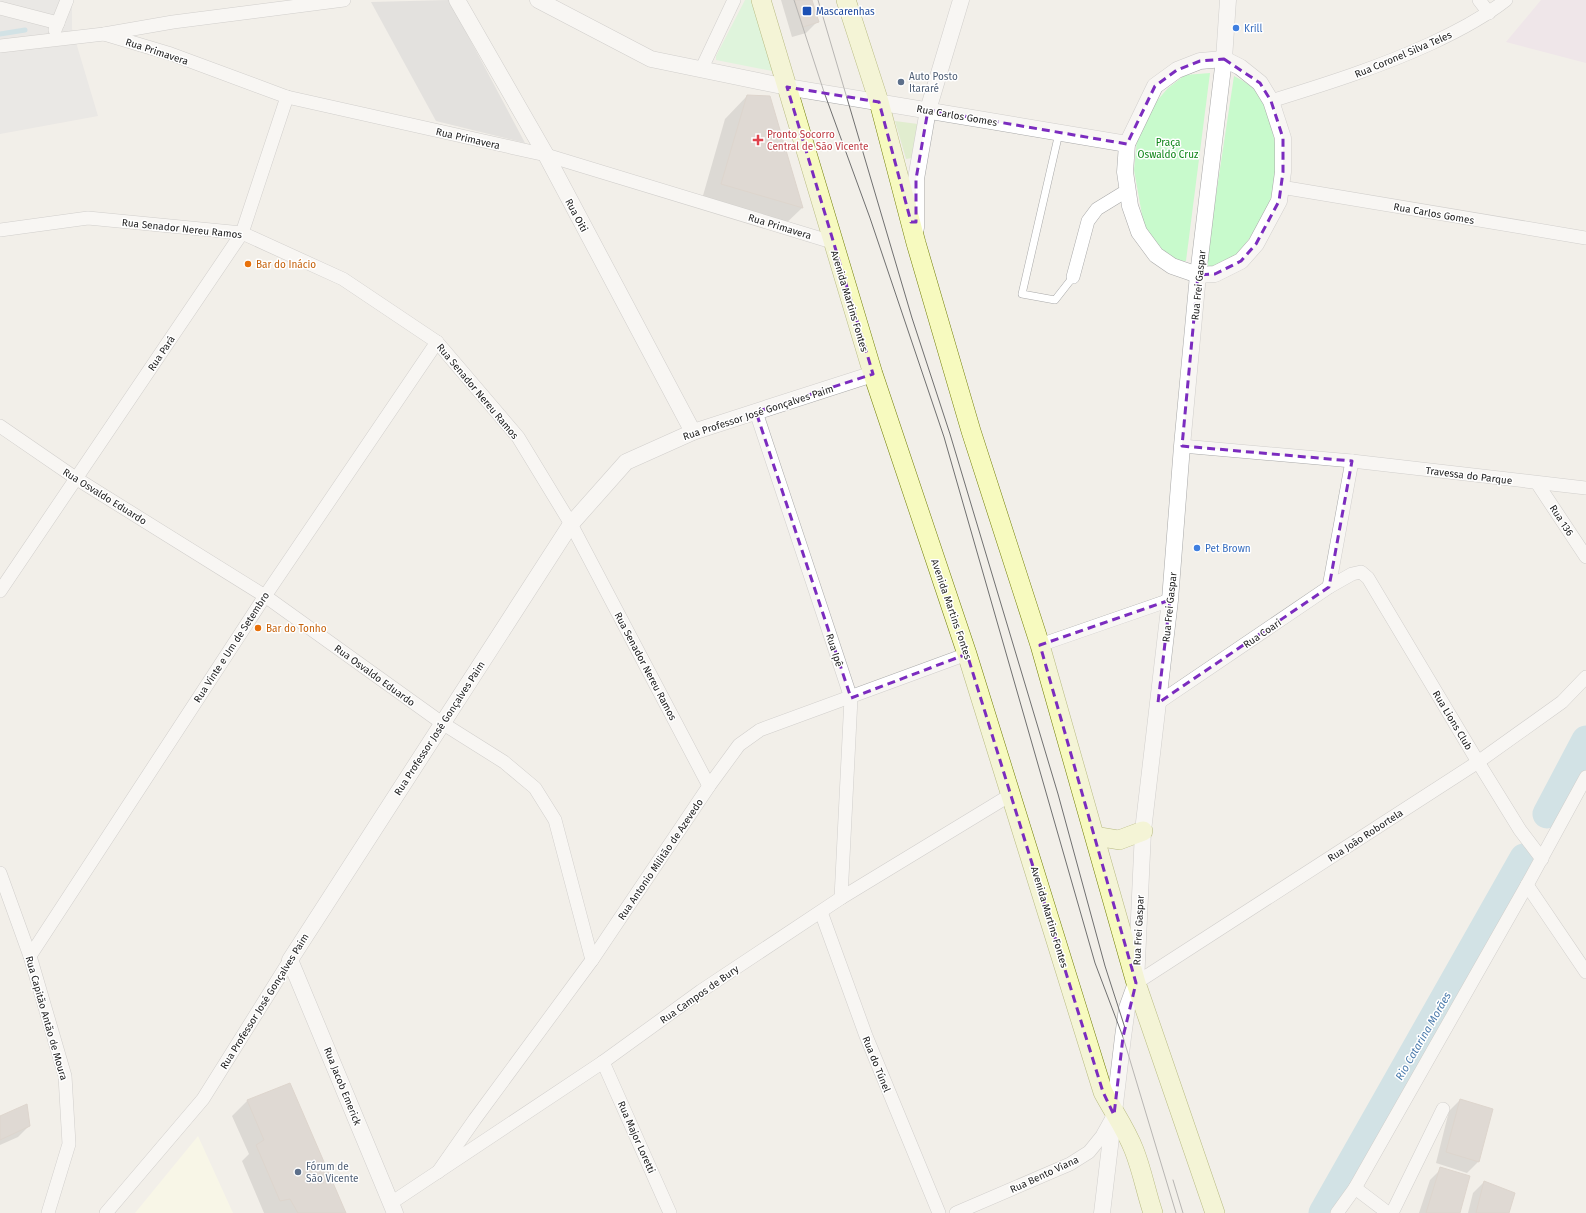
<svg xmlns="http://www.w3.org/2000/svg" width="1586" height="1213" viewBox="0 0 1586 1213" font-family="'Fira Sans',sans-serif">
  <style>
    .residential { fill: #e0dfdf }
    .industrial { fill: #ebdbe8 }
    .education { fill: #ffffe5 }
    .religious { fill: #d0d0d0 }
    .grass { fill: #cdebb0 }
    .park { fill: #c8facc }
    .shadow { fill: #0003 }
    .lines { fill: none; stroke-linecap: round; stroke-linejoin: round }
    .stream { stroke: #aad3df; stroke-width: 5 }
    .river { stroke: #aad3df; stroke-width: 29 }
    .building { fill: #c7bfb8; stroke: #c4b6ab }
    .service-casing { stroke: #a9a9a9; stroke-width: 8 }
    .minor-casing { stroke: #a9a9a9; stroke-width: 14 }
    .tertiary-casing { stroke: #a9a9a9; stroke-width: 17 }
    .secondary-casing { stroke: #707d05; stroke-width: 20 }
    .service { stroke: #fff; stroke-width: 7 }
    .minor { stroke: #fff; stroke-width: 13 }
    .tertiary { stroke: #fff; stroke-width: 16 }
    .secondary { stroke: #f7fabf; stroke-width: 19 }
    .tram { stroke: #707070; stroke-width: 1 }
    .marked { fill: none; stroke: #7b2cbf; stroke-width: 3; stroke-dasharray: 8 5; stroke-linejoin: round }
    .transit-dot { fill: #1a4fb4; stroke: #fff; stroke-width: 1.5 }
    .shop-dot { fill: #3f7fe0; stroke: #fff; stroke-width: 1.5 }
    .service-dot { fill: #5c6f8a; stroke: #fff; stroke-width: 1.5 }
    .health-dot { fill: #e0444e; stroke: #fff; stroke-width: 1.5 }
    .food-dot { fill: #e8710a; stroke: #fff; stroke-width: 1.5 }
    .labels { text-anchor: middle; stroke-width: 3; stroke-linejoin: round; paint-order: stroke }
    .transit-label { font-size: 10px; fill: #164399; stroke: #fff; text-anchor: start }
    .shop-label { font-size: 10px; fill: #366cbe; stroke: #fff; text-anchor: start }
    .street-label { font-size: 10px; fill: #222; stroke: #fff }
    .service-label { font-size: 10px; fill: #4e5e75; stroke: #fff; text-anchor: start }
    .health-label { font-size: 10px; fill: #be3a42; stroke: #fff; text-anchor: start }
    .park-label { font-size: 10px; fill: #0c8416; stroke: #fff }
    .food-label { font-size: 10px; fill: #c56008; stroke: #fff; text-anchor: start }
    .water-label { font-size: 11px; font-style: italic; fill: #4a7aab; stroke: #fff }
  </style>
  <rect width="100%" height="100%" fill="#f2efe9"/>
  <path class="residential" d="M0,0H72V29L98,116L0,134Z"/>
  <path class="industrial" d="M1541,0H1586V63L1506,42Z"/>
  <path class="education" d="M198,1136L233,1213H135Z"/>
  <path class="religious" d="M449,0L525,143L436,121L371,2Z"/>
  <path class="grass" d="M895,121L918,124L912,158L906,159Z"/>
  <g class="park">
    <path d="M745,0H758L777,72L716,60V56Z"/>
    <path d="M1210,73L1186,261H1177L1160,249L1144,226L1134,170L1137,139L1150,109L1168,88L1185,75Z"/>
    <path d="M1234,76C1244,81 1254,87 1260,96C1273,118 1281,163 1274,188C1268,212 1241,260 1217,268C1213,269 1208,268 1205,268Z"/>
  </g>
  <g class="shadow">
    <path d="M781,0H811L817,22L806,33L792,37Z"/>
    <path d="M747,96L802,208L780,229L700,206L725,119Z"/>
    <path d="M289,1084L345,1213H264L242,1161L249,1154L232,1116L247,1101Z"/>
    <path d="M1460,1100L1492,1110L1478,1162L1467,1173L1436,1163L1449,1111Z"/>
    <path d="M0,1117L29,1126L18,1137L0,1145Z"/>
    <path d="M1441,1169L1459,1213H1419L1430,1180Z"/>
    <path d="M1484,1182L1508,1213H1468L1473,1193Z"/>
  </g>
  <g class="lines">
    <path class="stream" d="M0,34L25,30"/>
    <g class="river">
      <path d="M1547,814L1586,740"/>
      <path d="M1323,1213L1524,858"/>
    </g>
  </g>
  <g class="building">
    <path d="M795,0H812L819,22L803,27Z"/>
    <path d="M747,95L770,96L803,208L721,184Z"/>
    <path d="M290,1083L346,1213H298L290,1199L280,1201L256,1145L264,1140L247,1100Z"/>
    <path d="M1460,1099L1493,1109L1479,1162L1446,1152Z"/>
    <path d="M27,1104L30,1126L0,1140V1116Z"/>
    <path d="M1440,1167L1470,1176L1460,1213H1426Z"/>
    <path d="M1484,1181L1515,1193L1509,1213H1476Z"/>
  </g>
  <g class="lines">
    <defs>
      <path id="service" d="M1059,133L1022,294L1055,300L1073,277"/>
      <g id="minor">
        <path d="M1479,0L1489,13"/>
        <path d="M0,8L58,23"/>
        <path d="M55,30L67,0"/>
        <path d="M104,34L171,54L287,97L546,155L832,242"/>
        <path d="M0,46L104,34L173,22L344,0"/>
        <path d="M701,70L734,0"/>
        <path d="M1271,101C1326,84 1380,67 1432,43C1458,31 1483,18 1506,0"/>
        <path d="M1281,187L1586,238"/>
        <path d="M0,230L88,218L242,233L343,279L437,342L518,437L571,524L709,786"/>
        <path d="M1073,277L1088,221L1097,209L1128,190"/>
        <path d="M756,412L851,698L841,898"/>
        <path d="M0,426L77,479L265,596L442,723L504,762L535,788L555,820L592,960"/>
        <path d="M1182,446L1352,461L1586,488"/>
        <path d="M1537,483L1586,557"/>
        <path d="M1329,587L1352,461"/>
        <path d="M0,591L242,233L287,97"/>
        <path d="M1040,645L1170,600"/>
        <path d="M1158,703L1329,587L1352,574L1361,572L1368,578L1478,762L1520,830L1542,859"/>
        <path d="M0,873L30,956L65,1076L69,1144L48,1213"/>
        <path d="M1527,885L1586,972"/>
        <path d="M821,912L866,1036L939,1213"/>
        <path d="M30,956L265,596L437,342"/>
        <path d="M1136,983L1478,762L1562,702L1586,677"/>
        <path d="M603,1062L670,1213"/>
        <path d="M438,1172L475,1119L592,960L709,786L739,745L760,730L967,654"/>
        <path d="M1355,1188L1388,1213"/>
        <path d="M391,1203L603,1062L701,991L841,898L1012,794"/>
        <path d="M106,1213L203,1099L290,960"/>
        <path d="M956,1213L1070,1164L1089,1152L1102,1136L1112,1118"/>
        <path d="M1337,1213L1355,1188L1527,885L1586,777"/>
        <path d="M1392,1213L1443,1109"/>
      </g>
      <g id="tertiary">
        <path d="M457,0L546,155L693,432"/>
        <path d="M538,0L651,59L787,87L1127,144"/>
        <path d="M1224,59L1240,67L1260,83L1271,101L1283,138V172L1279,201L1256,244L1241,261L1215,274L1198,275L1172,266L1156,255L1139,232L1130,206L1125,172L1127,144L1155,86L1177,70L1200,61Z"/>
        <path d="M916,228V179L928,110L961,0"/>
        <path d="M395,1213L290,960L571,524L626,462L693,432L873,374"/>
        <path d="M1102,1213L1123,1037L1127,1008L1136,983L1143,831L1170,600L1182,446L1198,275L1224,59L1228,0"/>
      </g>
      <g id="secondary">
        <path d="M761,0L873,374L967,654L1103,1092C1113,1111 1126,1129 1134,1150C1142,1170 1146,1192 1153,1213"/>
        <path d="M846,0L879,102L916,243L971,431L1040,645L1136,983L1215,1213"/>
        <path d="M1095,836L1119,840L1143,831"/>
      </g>
    </defs>
    <use href="#service" class="service-casing"/>
    <use href="#minor" class="minor-casing"/>
    <use href="#tertiary" class="tertiary-casing"/>
    <use href="#secondary" class="secondary-casing"/>
    <use href="#service" class="service"/>
    <use href="#minor" class="minor"/>
    <use href="#tertiary" class="tertiary"/>
    <use href="#secondary" class="secondary"/>
    <g class="tram">
      <path d="M794,0L824,92L870,218L944,437L1095,963L1123,1037L1176,1213"/>
      <path d="M818,0L912,318L950,434L1058,794L1105,966L1125,1028"/>
      <path d="M1173,1180L1183,1213"/>
    </g>
  </g>
  <path d="M0 0H1586V1213H0ZM1224,59L1260,83L1271,101L1283,138V172L1279,201L1256,244L1241,261L1215,274L1198,275L1182,446L1352,461L1329,587L1158,703L1170,600L1040,645L1136,983L1123,1037L1114,1115L1103,1092L967,654L851,698L756,412L873,374L787,87L879,102L911,222H916V179L928,110L1127,144L1155,86L1177,70L1200,61Z" fill="#f2efe9" fill-opacity=".55" fill-rule="evenodd"/>
  <path class="marked" d="M1224,59L1260,83L1271,101L1283,138V172L1279,201L1256,244L1241,261L1215,274L1198,275L1182,446L1352,461L1329,587L1158,703L1170,600L1040,645L1136,983L1123,1037L1114,1115L1103,1092L967,654L851,698L756,412L873,374L787,87L879,102L911,222H916V179L928,110L1127,144L1155,86L1177,70L1200,61Z"/>
  <rect class="transit-dot" x="802" y="6" width="10" height="10" rx="2"/>
  <g class="shop-dot">
    <circle cx="1236" cy="28" r="4"/>
    <circle cx="1197" cy="548" r="4"/>
  </g>
  <g class="service-dot">
    <circle cx="901" cy="82" r="4"/>
    <circle cx="298" cy="1172" r="4"/>
  </g>
  <path class="health-dot" d="M756 134h4v4h4v4h-4v4h-4v-4h-4v-4h4z"/>
  <g class="food-dot">
    <circle cx="248" cy="264" r="4"/>
    <circle cx="258" cy="628" r="4"/>
  </g>
  <g class="labels">
    <g class="transit-label">
      <text x="816" y="15">Mascarenhas</text>
    </g>
    <g class="shop-label">
      <text x="1244" y="32">Krill</text>
      <text x="1205" y="552">Pet Brown</text>
    </g>
    <g class="street-label">
      <text transform="translate(157 51) rotate(18)" y="4">Rua Primavera</text>
      <text transform="translate(1403 54) rotate(-23)" y="4">Rua Coronel Silva Teles</text>
      <text transform="translate(957 115) rotate(10)" y="4">Rua Carlos Gomes</text>
      <text transform="translate(468 138) rotate(13)" y="4">Rua Primavera</text>
      <text transform="translate(1434 213) rotate(10)" y="4">Rua Carlos Gomes</text>
      <text transform="translate(577 215) rotate(62)" y="4">Rua Oiti</text>
      <text transform="translate(780 226) rotate(17)" y="4">Rua Primavera</text>
      <text transform="translate(182 228) rotate(6)" y="4">Rua Senador Nereu Ramos</text>
      <text transform="translate(1198 285) rotate(-84)" y="4">Rua Frei Gaspar</text>
      <text transform="translate(850 301) rotate(73)" y="4">Avenida Martins Fontes</text>
      <text transform="translate(161 353) rotate(-56)" y="4">Rua Pará</text>
      <text transform="translate(478 391) rotate(50)" y="4">Rua Senador Nereu Ramos</text>
      <text transform="translate(758 412) rotate(-18)" y="4">Rua Professor José Gonçalves Paim</text>
      <text transform="translate(1469 475) rotate(7)" y="4">Travessa do Parque</text>
      <text transform="translate(105 496) rotate(32)" y="4">Rua Osvaldo Eduardo</text>
      <text transform="translate(1562 520) rotate(57)" y="4">Rua 136</text>
      <text transform="translate(1169 607) rotate(-84)" y="4">Rua Frei Gaspar</text>
      <text transform="translate(952 609) rotate(71)" y="4">Avenida Martins Fontes</text>
      <text transform="translate(1262 633) rotate(-34)" y="4">Rua Coari</text>
      <text transform="translate(231 647) rotate(-57)" y="4">Rua Vinte e Um de Setembro</text>
      <text transform="translate(835 650) rotate(72)" y="4">Rua Ipê</text>
      <text transform="translate(646 666) rotate(62)" y="4">Rua Senador Nereu Ramos</text>
      <text transform="translate(375 675) rotate(36)" y="4">Rua Osvaldo Eduardo</text>
      <text transform="translate(1453 720) rotate(59)" y="4">Rua Lions Club</text>
      <text transform="translate(439 728) rotate(-57)" y="4">Rua Professor José Gonçalves Paim</text>
      <text transform="translate(1365 835) rotate(-33)" y="4">Rua João Robortela</text>
      <text transform="translate(660 859) rotate(-56)" y="4">Rua Antonio Militão de Azevedo</text>
      <text transform="translate(1050 917) rotate(73)" y="4">Avenida Martins Fontes</text>
      <text transform="translate(1138 930) rotate(-87)" y="4">Rua Frei Gaspar</text>
      <text transform="translate(699 994) rotate(-35)" y="4">Rua Campos de Bury</text>
      <text transform="translate(264 1001) rotate(-58)" y="4">Rua Professor José Gonçalves Paim</text>
      <text transform="translate(47 1018) rotate(74)" y="4">Rua Capitão Antão de Moura</text>
      <text transform="translate(877 1064) rotate(68)" y="4">Rua do Túnel</text>
      <text transform="translate(343 1086) rotate(68)" y="4">Rua Jacob Emerick</text>
      <text transform="translate(637 1137) rotate(66)" y="4">Rua Major Loretti</text>
      <text transform="translate(1044 1174) rotate(-25)" y="4">Rua Bento Viana</text>
    </g>
    <g class="service-label">
      <text x="909" y="80">Auto Posto<tspan x="909" dy="12">Itararé</tspan></text>
      <text x="306" y="1170">Fórum de<tspan x="306" dy="12">São Vicente</tspan></text>
    </g>
    <g class="health-label">
      <text x="767" y="138">Pronto Socorro<tspan x="767" dy="12">Central de São Vicente</tspan></text>
    </g>
    <g class="park-label">
      <text x="1168" y="146">Praça<tspan x="1168" dy="12">Oswaldo Cruz</tspan></text>
    </g>
    <g class="food-label">
      <text x="256" y="268">Bar do Inácio</text>
      <text x="266" y="632">Bar do Tonho</text>
    </g>
    <g class="water-label">
      <text transform="translate(1423 1036) rotate(-60)" y="4">Rio Catarina Morães</text>
    </g>
  </g>
</svg>
